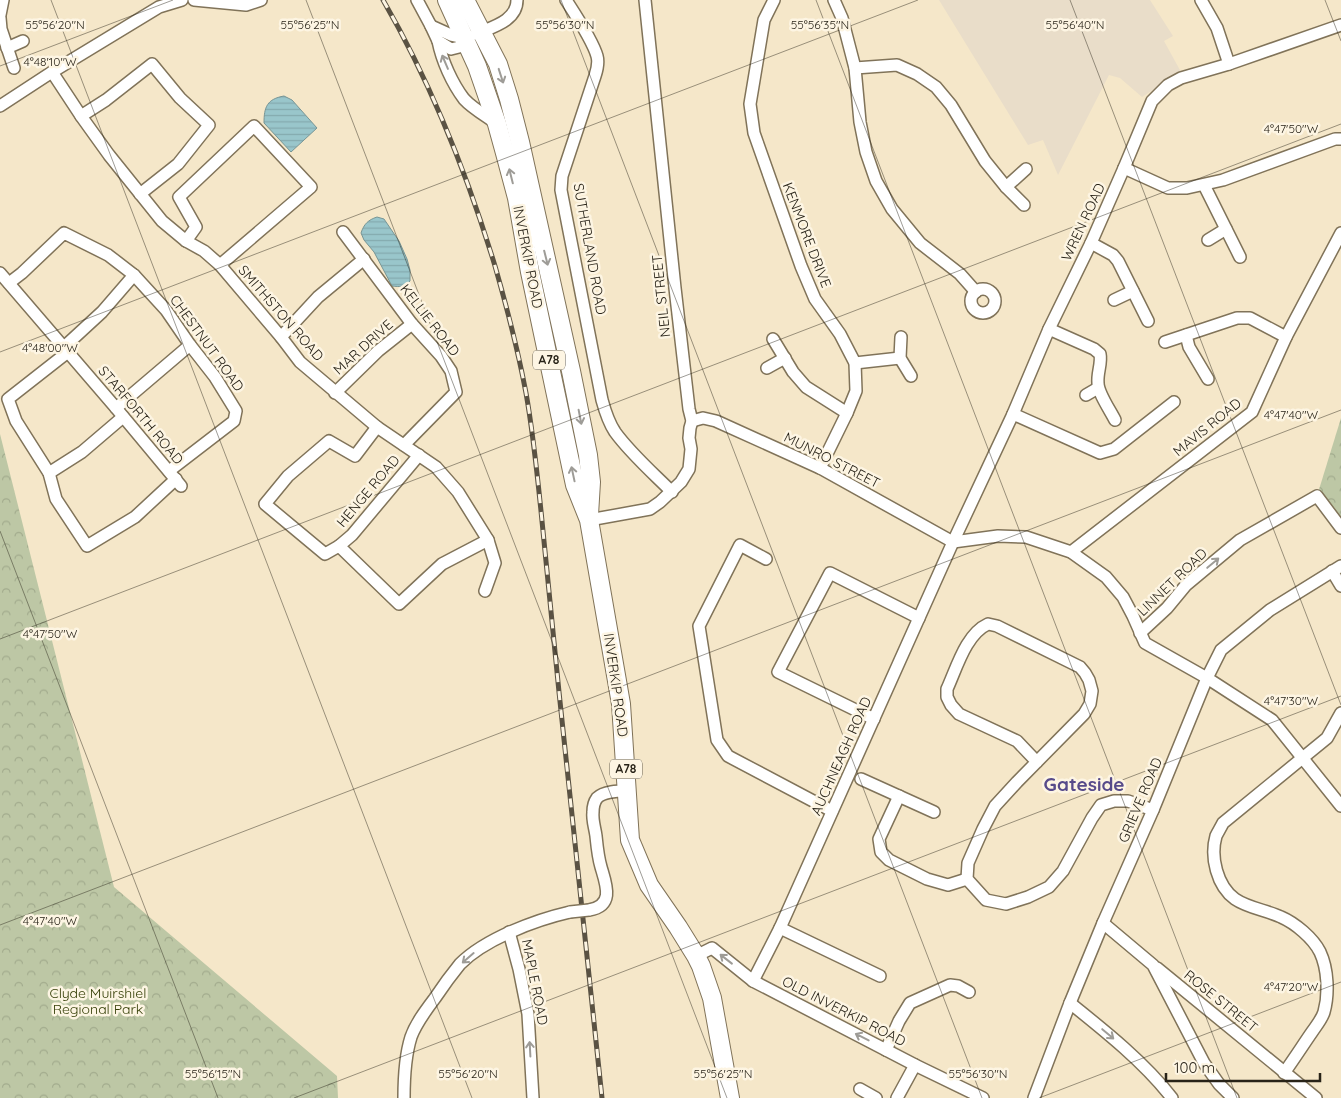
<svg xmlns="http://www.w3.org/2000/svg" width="1341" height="1098" viewBox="0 0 1341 1098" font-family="Quicksand,sans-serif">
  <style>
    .education { fill: #e9ddc9 }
    .park { fill: url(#park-crowns) }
    .water { fill: url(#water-rules); stroke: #779595 }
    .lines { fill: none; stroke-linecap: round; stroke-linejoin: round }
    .minor-casing { stroke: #807359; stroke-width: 14 }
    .highway-casing { stroke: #807359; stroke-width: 20 }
    .minor { stroke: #fff; stroke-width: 11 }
    .highway { stroke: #fff; stroke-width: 18 }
    .rail-casing { stroke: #5a5243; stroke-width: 5 }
    .rail { stroke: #fdf5e3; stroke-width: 3; stroke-dasharray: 9; stroke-linecap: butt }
    .minor-bridge-casing { stroke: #807359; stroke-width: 14; stroke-linecap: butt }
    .minor-bridge { stroke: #fff; stroke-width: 11 }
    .oneway { stroke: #9e9c97 }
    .ticks { fill: none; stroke: #282318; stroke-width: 1; stroke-opacity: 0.45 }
    .labels { text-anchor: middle; stroke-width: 5; stroke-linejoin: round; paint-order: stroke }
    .shield { fill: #fdf5e3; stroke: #686255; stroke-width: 1 }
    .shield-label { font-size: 12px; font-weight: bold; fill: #282318 }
    .street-label { font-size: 14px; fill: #282318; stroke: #fdf5e3 }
    .park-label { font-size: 14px; fill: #333d04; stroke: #fdf5e3 }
    .district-label { font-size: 19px; font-weight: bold; fill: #574b8a; stroke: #fdf5e3 }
    .ticks-label { font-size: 12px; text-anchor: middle; fill: #282318; stroke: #fdf5e3; stroke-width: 5; stroke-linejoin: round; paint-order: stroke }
  </style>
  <defs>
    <pattern id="park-crowns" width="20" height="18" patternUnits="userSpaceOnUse" patternTransform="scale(1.25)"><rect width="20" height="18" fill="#bdc7a5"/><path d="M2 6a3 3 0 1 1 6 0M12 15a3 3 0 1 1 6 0" fill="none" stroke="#a2ab8d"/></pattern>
    <pattern id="water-rules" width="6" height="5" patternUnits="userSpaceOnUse" patternTransform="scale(1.25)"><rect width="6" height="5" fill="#99c6cb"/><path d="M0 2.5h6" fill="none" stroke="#84aaae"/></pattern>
  </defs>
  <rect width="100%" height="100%" fill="#f5e7c9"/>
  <path class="education" d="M939,0H1150L1173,36L1164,41L1181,72L1142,97L1120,78L1109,75L1058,175L1043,140L1028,145Z"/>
  <g class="park">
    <path d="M1341,418V528L1317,496Z"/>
    <path d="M0,434L114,887L337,1076L338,1098H0Z"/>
  </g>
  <g class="water">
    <path d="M284,96L292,100L317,128L291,152L264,123C264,107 267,99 284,96Z"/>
    <path d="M377,217L384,219L399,241L407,259L410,270V281C404,287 400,287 392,286L374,252L364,240L361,233C364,224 368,220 377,217Z"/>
  </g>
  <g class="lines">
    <defs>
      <g id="minor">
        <path d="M194,0L246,5L261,0"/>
        <path d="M417,0L431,26L438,41L451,49L459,47L465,38"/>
        <path d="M566,0C575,14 593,41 597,56C599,63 597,70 595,76L562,176L561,190L602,400C605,411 609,423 615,432C631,454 653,473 672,492"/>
        <path d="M774,0L764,20L750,104L754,133L801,266L815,299L840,334L855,363L856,391L847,413L820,468"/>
        <path d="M834,0L842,18L855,68L860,122L866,152L876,181L892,209L920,243L960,274L976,292"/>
        <path d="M1201,0L1217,28L1229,64"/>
        <path d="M0,15L3,0"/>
        <path d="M0,18L1,29L14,68"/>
        <path d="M431,26L451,35L465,38"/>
        <path d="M476,34C492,27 517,21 517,0"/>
        <path d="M438,41C442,61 452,83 464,99C472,108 486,116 496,123"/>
        <path d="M7,48L23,41"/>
        <path d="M855,68L897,65L917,74L936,87L951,105L985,161L1006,187L1024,205"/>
        <path d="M52,72L81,116L109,155L162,221L186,241L204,251L220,265L281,337L300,362L377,427L436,467L458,492L488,540L495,563L485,591"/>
        <path d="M0,106L52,72L159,7L182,0"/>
        <path d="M81,116L106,100L152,64L180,98L209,125L178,164L140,194"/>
        <path d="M1124,168L1168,188H1187L1223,180L1335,139H1341"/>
        <path d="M1204,185L1240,257"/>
        <path d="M1006,187L1026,169"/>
        <path d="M343,232L412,324L441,356L451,371L456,392L404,445"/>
        <path d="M1208,240L1226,229"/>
        <path d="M186,241L196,227L179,197L254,126L311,187L220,265"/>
        <path d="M1091,243L1113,255L1118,261L1148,321"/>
        <path d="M0,273L116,408L181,486"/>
        <path d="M9,283L22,273L64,233L108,255L134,275L166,310L190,345L215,377L236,411L234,421L169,471"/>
        <circle cx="983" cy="301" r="12"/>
        <path d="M1114,300L1133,291"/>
        <path d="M1049,329L1094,349L1100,354C1102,363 1097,373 1098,383C1098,393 1110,410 1115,420"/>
        <path d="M1186,335L1189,347L1208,379"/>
        <path d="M281,337L318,297L364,259"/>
        <path d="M901,337L900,358L911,376"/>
        <path d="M773,339L793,372L806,387L847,413"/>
        <path d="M1165,342L1237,318H1250L1286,337"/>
        <path d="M64,347L102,312L134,275"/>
        <path d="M68,352L8,399L16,421L49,473L56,499L87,546L135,517L176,479"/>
        <path d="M855,363L900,358"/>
        <path d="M767,368L785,358"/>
        <path d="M335,393L378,351L412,324"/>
        <path d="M1086,395L1098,388"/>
        <path d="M116,408L190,345"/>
        <path d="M1013,414L1100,453L1114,449L1174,402"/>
        <path d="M692,421L703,418L716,421L820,468L953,542"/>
        <path d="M377,427L355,456L329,441L288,476L265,504L325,554L339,546L399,604L442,564L488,540"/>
        <path d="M49,473L82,452L123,417"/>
        <path d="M589,520L650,509L660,502L681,482L689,469L691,449L689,438L690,428L692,421L689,409L675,288L645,0"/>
        <path d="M953,542L998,536L1026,537L1071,552L1106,577L1123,597L1133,616L1145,643L1207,678L1272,720L1341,806"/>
        <path d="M339,546L352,535L419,455"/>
        <path d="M1071,552L1252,412L1286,337L1341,233"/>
        <path d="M766,559L740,545L699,626L717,740L728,756L832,811"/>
        <path d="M1332,571L1341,586"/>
        <path d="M1140,633L1167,608L1186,585L1240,540L1317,496L1341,528"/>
        <path d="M874,719L778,672L830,573L919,618"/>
        <path d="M1037,762L1017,741L959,714L951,705L947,697V689C957,667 966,634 988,624L997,626L1080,667L1085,673L1089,680L1092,691L1090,704L1084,714L1017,782L995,806L983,829L968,863L967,879L986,900L1006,904L1028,897L1049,887L1063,871L1092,818L1101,805L1114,801H1128L1153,810"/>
        <path d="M861,779L934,812"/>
        <path d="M899,796L879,839L881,852L889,860L927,879L948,885L967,879"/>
        <path d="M589,910C615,906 606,884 601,867C598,857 597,846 596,836C595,828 592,820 593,812C593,807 594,802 597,798C604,791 618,791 627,791"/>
        <path d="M1103,923L1153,965L1204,1063L1219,1084L1233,1098"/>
        <path d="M780,928L880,976"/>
        <path d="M509,932L519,969L528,1014L533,1098"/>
        <path d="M696,956L712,948L753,981L915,1065L983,1098"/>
        <path d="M1157,968L1316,1098"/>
        <path d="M753,981L780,928L953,542L1013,414L1049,329L1091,243L1124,168L1152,101L1168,85L1181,78L1229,64L1341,25"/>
        <path d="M1070,1003C1105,1031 1145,1063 1172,1098"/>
        <path d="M886,1050L899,1021L910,1003L950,985L958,986L969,992"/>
        <path d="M1284,1073C1294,1059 1303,1045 1312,1032C1316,1026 1322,1019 1324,1012C1329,994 1328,969 1320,952C1313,938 1295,923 1281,917C1266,910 1248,908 1235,899C1217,886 1210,857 1216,836C1218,832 1221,827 1223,823L1327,738L1341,713"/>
        <path d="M860,1089L876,1098"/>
        <path d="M404,1098C404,1078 405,1056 411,1037C416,1023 426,1010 435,998C443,986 451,975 460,964C485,939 535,920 570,912"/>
        <path d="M897,1098L915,1065"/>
        <path d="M1034,1098L1070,1003L1103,923L1153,810L1207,678L1221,650L1270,610L1341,566"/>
      </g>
      <g id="highway">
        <path d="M447,0L477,66L497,124L505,153L517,198L530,272L575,485L589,520L621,704L630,840L649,885L678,927L696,956L701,966L712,998L730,1098"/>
        <path d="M465,0L498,64L509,99L520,142L571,371L588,455L591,482L589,515"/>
      </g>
    </defs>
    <use href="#minor" class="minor-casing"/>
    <use href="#highway" class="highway-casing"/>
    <use href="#minor" class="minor"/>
    <use href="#highway" class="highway"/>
    <defs>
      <path id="rail" d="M383,0C431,83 467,174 495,266C507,308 518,350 526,393C533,432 537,472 541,511C547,571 553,631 559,692C573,827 588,962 602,1098"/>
    </defs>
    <use href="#rail" class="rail-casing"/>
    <use href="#rail" class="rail"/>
    <defs>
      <path id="minor-bridge" d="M570,912L589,910"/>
    </defs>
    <use href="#minor-bridge" class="minor-bridge-casing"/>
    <use href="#minor-bridge" class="minor-bridge"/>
  </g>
  <defs><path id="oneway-shaft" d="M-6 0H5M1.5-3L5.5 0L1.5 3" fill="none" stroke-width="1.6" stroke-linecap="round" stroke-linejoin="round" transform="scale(1.25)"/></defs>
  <g class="oneway">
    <use href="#oneway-shaft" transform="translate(445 62) rotate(-113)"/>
    <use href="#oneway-shaft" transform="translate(501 76) rotate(72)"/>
    <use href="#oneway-shaft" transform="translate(511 176) rotate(-104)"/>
    <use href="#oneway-shaft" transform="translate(546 258) rotate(76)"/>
    <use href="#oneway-shaft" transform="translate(580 417) rotate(79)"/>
    <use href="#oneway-shaft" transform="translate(573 474) rotate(-102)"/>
    <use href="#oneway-shaft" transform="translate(1213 563) rotate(-40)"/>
    <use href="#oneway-shaft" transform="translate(468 958) rotate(139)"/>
    <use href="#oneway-shaft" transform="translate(726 959) rotate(-142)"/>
    <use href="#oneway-shaft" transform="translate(1108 1034) rotate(40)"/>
    <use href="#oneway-shaft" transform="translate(862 1037) rotate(-153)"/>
    <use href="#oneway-shaft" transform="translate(530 1049) rotate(-93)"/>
  </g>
  <path class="ticks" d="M51,0L472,1098M306,0L727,1098M561,0L982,1098M816,0L1237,1098M1070,0L1341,705M1325,0L1341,41M0,66L173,0M0,352L918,0M0,531L218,1098M0,639L1341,124M0,925L1341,410M294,1098L1341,696M1039,1098L1341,982"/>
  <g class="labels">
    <g class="shield">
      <rect x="533" y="350.5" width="32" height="19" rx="4"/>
      <rect x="610" y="759.5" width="32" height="19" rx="4"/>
    </g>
    <g class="shield-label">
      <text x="549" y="364">A78</text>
      <text x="626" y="773">A78</text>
    </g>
    <g class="street-label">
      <text transform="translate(1083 222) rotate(-65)" y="5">WREN ROAD</text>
      <text transform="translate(807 235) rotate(69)" y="5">KENMORE DRIVE</text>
      <text transform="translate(590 249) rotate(80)" y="5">SUTHERLAND ROAD</text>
      <text transform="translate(528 257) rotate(79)" y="5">INVERKIP ROAD</text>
      <text transform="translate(661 296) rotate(-96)" y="5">NEIL STREET</text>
      <text transform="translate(281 313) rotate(49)" y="5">SMITHSTON ROAD</text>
      <text transform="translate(430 320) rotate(52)" y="5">KELLIE ROAD</text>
      <text transform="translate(207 343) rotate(54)" y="5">CHESTNUT ROAD</text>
      <text transform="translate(363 347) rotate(-42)" y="5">MAR DRIVE</text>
      <text transform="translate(141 415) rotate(50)" y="5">STARFORTH ROAD</text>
      <text transform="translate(1207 427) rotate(-39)" y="5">MAVIS ROAD</text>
      <text transform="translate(832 460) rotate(27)" y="5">MUNRO STREET</text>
      <text transform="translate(368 491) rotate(-50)" y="5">HENGE ROAD</text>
      <text transform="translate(1172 582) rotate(-44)" y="5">LINNET ROAD</text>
      <text transform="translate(616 685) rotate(82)" y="5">INVERKIP ROAD</text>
      <text transform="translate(841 756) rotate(-66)" y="5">AUCHNEAGH ROAD</text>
      <text transform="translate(1140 800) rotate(-67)" y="5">GRIEVE ROAD</text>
      <text transform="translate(535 982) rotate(79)" y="5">MAPLE ROAD</text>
      <text transform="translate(1221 1001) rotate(39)" y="5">ROSE STREET</text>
      <text transform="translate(844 1011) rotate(27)" y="5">OLD INVERKIP ROAD</text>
    </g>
    <g class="park-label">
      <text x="98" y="998">Clyde Muirshiel<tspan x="98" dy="16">Regional Park</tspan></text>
    </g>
    <g class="district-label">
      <text x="1084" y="791">Gateside</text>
    </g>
  </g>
  <g class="ticks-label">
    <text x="55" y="29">55°56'20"N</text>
    <text x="310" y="29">55°56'25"N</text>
    <text x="565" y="29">55°56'30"N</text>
    <text x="820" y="29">55°56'35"N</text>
    <text x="1075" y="29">55°56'40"N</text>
    <text x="50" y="66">4°48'10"W</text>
    <text x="1291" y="133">4°47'50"W</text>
    <text x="50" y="352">4°48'00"W</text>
    <text x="1291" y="419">4°47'40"W</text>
    <text x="50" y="638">4°47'50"W</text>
    <text x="1291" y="705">4°47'30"W</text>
    <text x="50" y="925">4°47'40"W</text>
    <text x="1291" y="991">4°47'20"W</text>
    <text x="213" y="1078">55°56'15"N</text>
    <text x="468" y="1078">55°56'20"N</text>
    <text x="723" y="1078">55°56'25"N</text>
    <text x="978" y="1078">55°56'30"N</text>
  </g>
  <path d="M1166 1073v8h154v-8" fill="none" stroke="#282318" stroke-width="2.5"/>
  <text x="1174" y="1073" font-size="15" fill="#282318" stroke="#fdf5e3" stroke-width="4" paint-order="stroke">100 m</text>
</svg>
